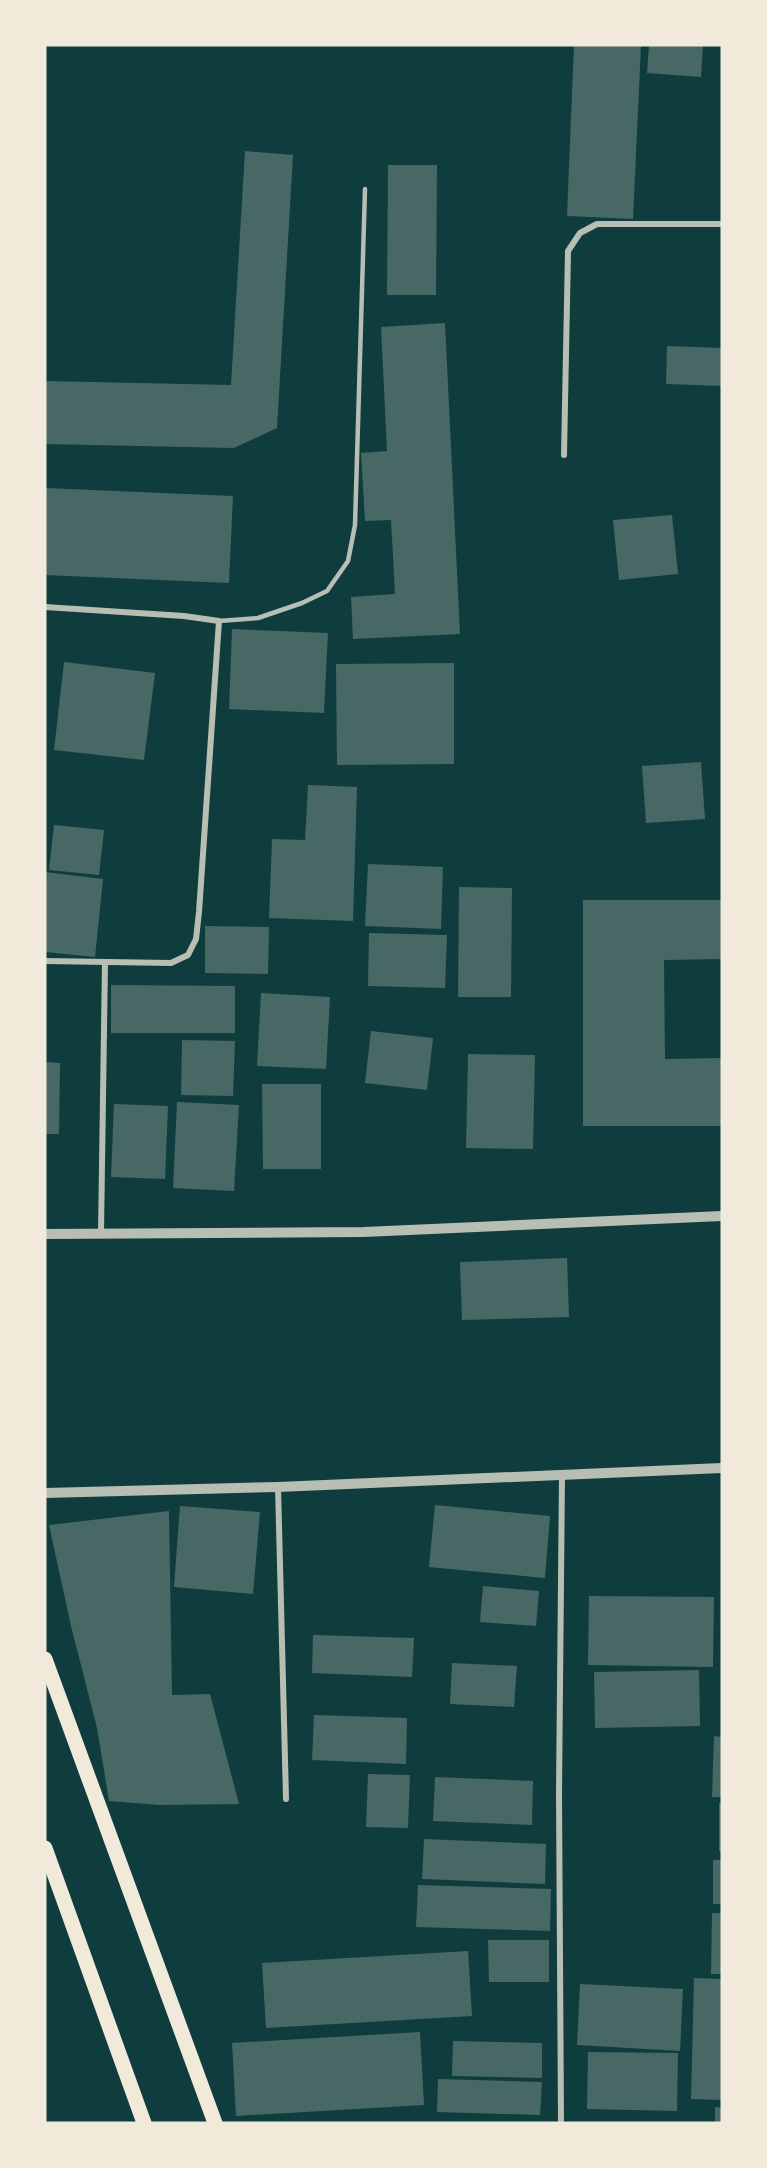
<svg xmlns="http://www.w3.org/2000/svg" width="767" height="2168" viewBox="0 0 767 2168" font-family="Barlow,sans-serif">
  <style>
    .building { fill: #486865 }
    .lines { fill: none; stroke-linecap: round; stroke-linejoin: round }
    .service { stroke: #b8beb3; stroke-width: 4.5 }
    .minor { stroke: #b8beb3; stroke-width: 6 }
    .tertiary { stroke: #b8beb3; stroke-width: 10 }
    .primary { stroke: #f1e9da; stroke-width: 15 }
  </style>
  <rect width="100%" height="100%" fill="#0f3d3e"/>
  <g class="building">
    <path d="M574,45H641L633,219L567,216Z"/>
    <path d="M649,45H703L701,77L647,73Z"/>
    <path d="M245,151L293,155L277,428L234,448L45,444V381L231,385Z"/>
    <path d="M388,165H437L436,295H387Z"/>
    <path d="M445,323L460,634L353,639L351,597L395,594L391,520L365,521L361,453L387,451L381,327Z"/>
    <path d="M667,346L722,348V386L666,384Z"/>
    <path d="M45,488L233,496L229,583L45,575Z"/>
    <path d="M672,515L678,574L619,580L613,520Z"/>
    <path d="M232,629L328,633L324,713L229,709Z"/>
    <path d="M64,662L155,673L144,760L54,750Z"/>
    <path d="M454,663V764L337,765L336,664Z"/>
    <path d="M701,762L705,819L646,823L642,766Z"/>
    <path d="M308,785L357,787L353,921L269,918L272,839L305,840Z"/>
    <path d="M54,825L104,830L99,875L49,870Z"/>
    <path d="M368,864L443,867L441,929L365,926Z"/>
    <path d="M45,872L103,879L95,957L45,952Z"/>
    <path d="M459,887L512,888L511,997H458Z"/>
    <path d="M583,900H722V959L664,960L665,1059L722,1058V1126H583Z"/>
    <path d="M205,926L269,927L268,974L205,973Z"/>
    <path d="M369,933L447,935L445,988L368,986Z"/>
    <path d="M111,985L235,986V1033H111Z"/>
    <path d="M261,993L330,997L326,1069L257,1066Z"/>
    <path d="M371,1031L433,1038L427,1090L365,1083Z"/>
    <path d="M182,1040L235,1041L233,1096L181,1095Z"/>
    <path d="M468,1054L535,1055L533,1149L466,1148Z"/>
    <path d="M45,1062L60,1063L59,1134H45Z"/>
    <path d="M262,1084H321V1169H263Z"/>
    <path d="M177,1102L239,1105L234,1191L173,1188Z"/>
    <path d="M114,1104L168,1106L165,1179L111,1177Z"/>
    <path d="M567,1258L569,1317L462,1320L460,1262Z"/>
    <path d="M435,1505L550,1516L545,1578L429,1567Z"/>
    <path d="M180,1506L260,1512L253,1594L174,1587Z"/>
    <path d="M169,1511L172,1695L210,1694L239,1804L160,1805L109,1801L97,1728L71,1626L49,1525Z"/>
    <path d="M483,1586L539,1591L536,1626L480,1622Z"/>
    <path d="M589,1596L714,1597L713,1667L588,1665Z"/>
    <path d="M313,1635L414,1638L412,1677L312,1673Z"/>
    <path d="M452,1663L517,1666L514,1707L450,1704Z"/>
    <path d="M699,1670L700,1726L595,1728L594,1672Z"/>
    <path d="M314,1715L407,1718L406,1764L312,1760Z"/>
    <path d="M714,1736L722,1737V1797H712Z"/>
    <path d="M368,1774L410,1775L408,1828L366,1827Z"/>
    <path d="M435,1777L533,1781L532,1825L433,1821Z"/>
    <rect x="719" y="1803" width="3" height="48"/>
    <path d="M424,1839L546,1844L545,1884L422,1879Z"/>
    <rect x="713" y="1860" width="9" height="44"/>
    <path d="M418,1885L551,1889L550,1931L416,1927Z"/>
    <path d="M712,1913H722V1974H711Z"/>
    <path d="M488,1940H549V1982H489Z"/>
    <path d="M468,1951L472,2016L266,2028L262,1963Z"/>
    <path d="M694,1978L722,1979V2100L691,2099Z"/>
    <path d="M580,1984L683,1989L680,2051L577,2045Z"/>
    <path d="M420,2032L424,2105L236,2116L232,2043Z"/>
    <path d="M453,2041L542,2043V2078L452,2076Z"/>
    <path d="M588,2052L678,2053L677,2111L587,2109Z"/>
    <path d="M438,2079L542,2082L540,2115L437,2112Z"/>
    <path d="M715,2107L722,2108V2123H715Z"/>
  </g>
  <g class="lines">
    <path class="service" d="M219,621L258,618L302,603L327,591L348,561L355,525L365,189"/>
    <g class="minor">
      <path d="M564,455L568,251L580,233L597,224H722"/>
      <path d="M45,607L184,616L219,621L199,912L196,939L188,955L171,963L45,961"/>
      <path d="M101,1233L105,962"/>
      <path d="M278,1487L286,1799"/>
      <path d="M561,2123L559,1793L562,1475"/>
    </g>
    <g class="tertiary">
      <path d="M45,1234L364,1232L722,1216"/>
      <path d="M45,1493L278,1487L722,1468"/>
    </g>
    <g class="primary">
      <path d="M45,1659L215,2123"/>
      <path d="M45,1848L144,2123"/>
    </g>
  </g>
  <rect width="767" height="2168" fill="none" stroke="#f1e9da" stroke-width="93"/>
</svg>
